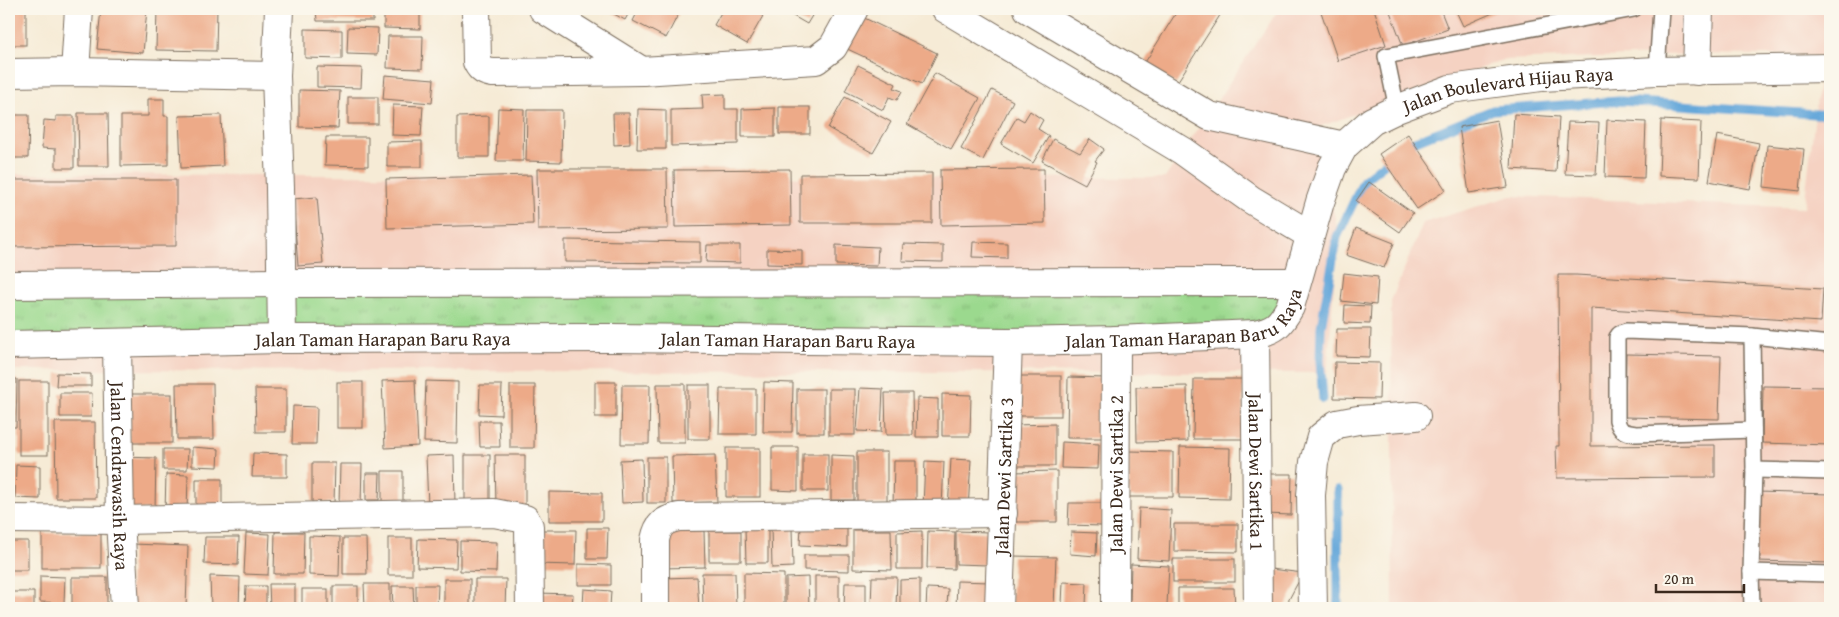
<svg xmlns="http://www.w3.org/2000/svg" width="1839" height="617" viewBox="0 0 1839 617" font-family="'Gentium Book Plus',serif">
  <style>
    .built { fill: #f5d2c2 }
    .grass { fill: url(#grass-tufts); stroke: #6b8256 }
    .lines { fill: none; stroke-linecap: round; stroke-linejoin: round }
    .stream { stroke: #66a8da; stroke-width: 9 }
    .building { fill: #edaa88 }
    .lane-casing { stroke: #7c6e5e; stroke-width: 18 }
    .street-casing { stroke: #7c6e5e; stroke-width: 30 }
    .secondary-casing { stroke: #7c6e5e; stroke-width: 30 }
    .lane { stroke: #fff; stroke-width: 15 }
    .street { stroke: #fff; stroke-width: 28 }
    .secondary { stroke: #fff; stroke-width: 28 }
    .labels { text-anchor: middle; stroke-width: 5; stroke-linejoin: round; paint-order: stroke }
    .street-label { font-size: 19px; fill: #3b2a1e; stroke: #fbf7ec }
  </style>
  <defs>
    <pattern id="grass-tufts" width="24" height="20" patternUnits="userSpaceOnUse" patternTransform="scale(1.25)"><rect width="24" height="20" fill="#9bd98e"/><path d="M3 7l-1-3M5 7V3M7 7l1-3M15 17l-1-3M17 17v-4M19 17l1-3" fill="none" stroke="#86ba7a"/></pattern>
  </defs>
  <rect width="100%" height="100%" fill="#fbf7ec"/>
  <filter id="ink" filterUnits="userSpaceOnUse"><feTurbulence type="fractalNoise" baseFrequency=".02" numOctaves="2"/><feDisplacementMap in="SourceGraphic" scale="10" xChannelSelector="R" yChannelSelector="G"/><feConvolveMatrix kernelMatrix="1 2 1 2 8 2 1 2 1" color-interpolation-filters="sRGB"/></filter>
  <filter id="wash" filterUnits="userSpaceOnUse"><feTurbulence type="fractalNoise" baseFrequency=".0096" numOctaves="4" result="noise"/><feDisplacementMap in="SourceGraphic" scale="20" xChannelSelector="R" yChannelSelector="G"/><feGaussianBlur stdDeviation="1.12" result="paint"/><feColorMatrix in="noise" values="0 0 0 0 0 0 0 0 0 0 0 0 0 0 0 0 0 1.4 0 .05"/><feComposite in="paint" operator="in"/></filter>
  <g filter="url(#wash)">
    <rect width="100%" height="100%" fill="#f6ebd6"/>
    <path class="built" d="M1279,9H1830V608H1393L1391,301L1423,223L1511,196L1804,208L1822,56L1695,54L1503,60L1316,128L1338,233L1327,373L9,370V174L1165,178Z"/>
    <path class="grass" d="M1296,282L1270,331L9,343V285Z"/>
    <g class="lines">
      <g class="stream">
        <path d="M1405,148L1413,142L1493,110L1620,101L1830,115"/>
        <path d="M1323,399L1320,361L1321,327L1337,237L1364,180L1394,156"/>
        <path d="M1338,490V608"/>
      </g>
    </g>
    <g id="blocks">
      <g class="building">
        <rect x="9" y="9" width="17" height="36"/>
        <path d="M101,9H147L143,53L97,49Z"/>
        <path d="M157,9H217L216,51L156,50Z"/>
        <path d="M316,9H373V21H317Z"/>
        <path d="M384,9H420V29L384,28Z"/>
        <path d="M605,9H631L625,20Z"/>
        <path d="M639,9H681L666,38L633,21Z"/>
        <path d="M723,9H750L763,16L747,44L714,25Z"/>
        <path d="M781,9H816L807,24Z"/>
        <path d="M1169,9H1224L1176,84L1144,64L1176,13Z"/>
        <path d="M1320,9H1374L1386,45L1338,61Z"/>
        <path d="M1389,9H1440L1448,29L1403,46Z"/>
        <path d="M1455,9H1502L1463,26Z"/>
        <path d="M856,14L937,53L922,84L841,46Z"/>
        <path d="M348,27L378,28L377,55L347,54Z"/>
        <path d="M305,29L342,30V59L305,58Z"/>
        <path d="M388,36H423L422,69L387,68Z"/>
        <path d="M858,65L896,84L894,88L902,91L897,100L889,97L883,110L845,91Z"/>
        <path d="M317,67L362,68L361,88L317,87Z"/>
        <path d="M935,73L980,98L951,149L907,124Z"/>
        <path d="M385,75L434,79L432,103L383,99Z"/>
        <path d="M299,90L340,91L338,128L299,127Z"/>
        <path d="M992,90L1013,101L983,160L961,149Z"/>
        <path d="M725,94V109H738V144L671,146V110L703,109L702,95Z"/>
        <rect x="348" y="97" width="30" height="27"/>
        <path d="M845,97L891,122L873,153L828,128Z"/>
        <path d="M148,99H164V116H168V165L121,166V116H148Z"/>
        <path d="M393,105L423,106L421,136L392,135Z"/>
        <rect x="779" y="107" width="31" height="27"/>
        <path d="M498,108L524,109L523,161H496Z"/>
        <path d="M775,108V137H742V109Z"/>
        <path d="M638,109L666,110V149H637Z"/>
        <path d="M527,110H562L561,162L526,161Z"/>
        <path d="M1030,111L1043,120L1038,129L1049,136L1033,163L1001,144L1017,117L1024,121Z"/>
        <path d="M78,113H108L109,166H79Z"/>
        <path d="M613,113H629L630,144L614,145Z"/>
        <path d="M1514,114L1559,117L1556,172L1511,169Z"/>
        <path d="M9,115H29L28,158H9Z"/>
        <path d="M221,115L223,166L181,168L179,116Z"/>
        <path d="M56,116H74V168H56V149L42,148L44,120L56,121Z"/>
        <path d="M489,116V157H457V117Z"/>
        <path d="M1497,120L1508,187L1469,193L1459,127Z"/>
        <path d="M1607,120L1646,122L1644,178L1605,177Z"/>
        <path d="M1661,120L1701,122L1699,178L1659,176Z"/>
        <path d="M1568,122L1599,123L1596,175L1565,174Z"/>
        <path d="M1408,134L1446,190L1417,209L1379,154Z"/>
        <path d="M1717,135L1759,143L1750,189L1709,181Z"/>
        <path d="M326,137H368V166L325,165Z"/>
        <path d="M1053,139L1080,153L1090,139L1104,149L1095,161L1097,162L1085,184L1042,161Z"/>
        <path d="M422,141V167H387V142Z"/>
        <path d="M1767,145L1804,149L1800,191L1764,187Z"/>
        <path d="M537,169H667L668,229L538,230Z"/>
        <path d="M790,169L791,225L675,227L674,170Z"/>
        <path d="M1044,169L1045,223L941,225L940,170Z"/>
        <path d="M932,173V223H800V174Z"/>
        <path d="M531,175L533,224L387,228L386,179Z"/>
        <path d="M9,180H176V246L9,247Z"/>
        <path d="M1369,182L1413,213L1400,232L1356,201Z"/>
        <path d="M317,197L323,264L298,266L293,199Z"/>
        <path d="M1356,228L1394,243L1384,268L1346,255Z"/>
        <path d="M565,240L700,242V263L565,262Z"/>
        <path d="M973,242L1007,243V258L972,257Z"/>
        <path d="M903,244L943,245V262L902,261Z"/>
        <path d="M707,245H740V263L706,262Z"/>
        <path d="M836,245L878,247L877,266L836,265Z"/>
        <path d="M767,249L802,250V265L767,264Z"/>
        <path d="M1344,273L1378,277L1376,305L1341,301Z"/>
        <path d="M1558,275H1576L1823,289L1821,322L1591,308V446L1715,445V477L1557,478L1556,446H1559Z"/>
        <path d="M1345,305L1371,306L1370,324L1344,323Z"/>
        <path d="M1337,329H1371L1370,357L1336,356Z"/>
        <path d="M1626,354L1721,356L1719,419L1625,417Z"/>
        <path d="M1335,362L1380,363L1379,399L1334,398Z"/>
        <path d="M57,373L91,374V386H56Z"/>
        <rect x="1013" y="376" width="48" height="40"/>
        <path d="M1068,377L1107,378V438H1067Z"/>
        <path d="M9,379H17L16,427H9Z"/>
        <path d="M1194,379H1243V439H1193Z"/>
        <path d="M415,380L418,446L385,448L382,381Z"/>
        <rect x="19" y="381" width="29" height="74"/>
        <path d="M426,381L458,382L457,443L424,442Z"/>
        <rect x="337" y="382" width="26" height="46"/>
        <rect x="595" y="382" width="21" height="35"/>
        <path d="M764,382L793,383L792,432H763Z"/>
        <path d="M176,384H213L214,439H177Z"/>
        <path d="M657,384H685V443H658Z"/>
        <path d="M480,385H502L501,415L479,414Z"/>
        <path d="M510,385H535L534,448H510Z"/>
        <path d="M622,385H650L649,444H621Z"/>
        <rect x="688" y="385" width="22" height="54"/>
        <path d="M1187,386L1188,441L1137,442L1136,387Z"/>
        <path d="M1763,386L1830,387V445L1762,443Z"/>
        <path d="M860,388L883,389L881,432L857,431Z"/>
        <path d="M255,389H286V432H256Z"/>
        <path d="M720,389H756V434H719Z"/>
        <rect x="797" y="389" width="27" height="44"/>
        <rect x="829" y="389" width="26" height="46"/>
        <path d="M60,393H92L91,417H60Z"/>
        <path d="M885,393H912L913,435H886Z"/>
        <rect x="130" y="394" width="42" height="49"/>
        <path d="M942,394L971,395L970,436H942Z"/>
        <path d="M917,398L938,399V437H916Z"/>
        <path d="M293,406L317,407L316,444H292Z"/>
        <path d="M479,421H499L500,447H480Z"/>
        <path d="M55,422H95L96,498H56Z"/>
        <path d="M1055,424V466H1013L1012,425Z"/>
        <rect x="9" y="432" width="2" height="26"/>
        <path d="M1062,442L1099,444L1098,469L1061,468Z"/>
        <path d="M192,447L219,449L218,467L192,466Z"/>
        <path d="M772,447H798V491L772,490Z"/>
        <path d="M1180,447L1230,448L1229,499L1179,498Z"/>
        <rect x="726" y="448" width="34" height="49"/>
        <path d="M163,449H188L187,470H163Z"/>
        <path d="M1129,451L1173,452V497H1129Z"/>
        <rect x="857" y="452" width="30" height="52"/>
        <path d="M253,453L287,454V477H252Z"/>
        <rect x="803" y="454" width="25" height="37"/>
        <path d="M454,455L455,505L428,506L426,456Z"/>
        <rect x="465" y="455" width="25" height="49"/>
        <path d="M495,455H525V506H496Z"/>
        <path d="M715,455L717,502L673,503L672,456Z"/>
        <path d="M831,455L854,456V500H831Z"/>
        <path d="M122,457L156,458L155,510L121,509Z"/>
        <rect x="647" y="457" width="19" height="46"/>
        <path d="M642,459L643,502L622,503L620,460Z"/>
        <path d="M951,459L971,460L968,510L948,509Z"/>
        <path d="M894,461H916V507L893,506Z"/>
        <path d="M925,461L944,462L942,508L923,507Z"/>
        <path d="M312,463H335L334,503L312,502Z"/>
        <path d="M340,464H362L361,504H339Z"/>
        <path d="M16,465L40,466V499L15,498Z"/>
        <path d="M382,471H403V506L382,507Z"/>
        <path d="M1057,471V522H1012V472Z"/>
        <path d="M366,473H380L379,500H366Z"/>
        <path d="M166,474L188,475L187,512L165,511Z"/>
        <path d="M1265,474H1292L1291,515L1265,514Z"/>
        <path d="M196,479H222V512L196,511Z"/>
        <path d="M549,492L602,493V521H549Z"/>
        <path d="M1757,492L1830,494V563L1756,561Z"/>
        <path d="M1069,503H1103L1102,526L1068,525Z"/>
        <path d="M1139,508L1171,510L1169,561L1137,559Z"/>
        <path d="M1174,524H1238V552L1174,551Z"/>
        <path d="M801,526L847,528V547L800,545Z"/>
        <path d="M768,527V563H746L745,528Z"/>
        <path d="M587,528H608L607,559H587Z"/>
        <path d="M771,528H792L793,567L772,568Z"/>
        <path d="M536,530H576L575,565L535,564Z"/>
        <path d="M853,530H891L892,570L853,569Z"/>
        <path d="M662,531H704L705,567L662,568Z"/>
        <rect x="709" y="531" width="32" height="30"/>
        <path d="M922,531V569H897V532Z"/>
        <path d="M928,531L955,532L954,569L927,568Z"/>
        <path d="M956,531L989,532L988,565L956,564Z"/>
        <path d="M275,532H304L303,574H274Z"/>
        <path d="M1071,532L1097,533L1096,556L1070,554Z"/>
        <rect x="42" y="533" width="59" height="35"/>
        <path d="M246,533L270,534L268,575L244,574Z"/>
        <path d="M309,536L340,537L339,576L309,575Z"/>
        <path d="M205,537H239L238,565L204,564Z"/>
        <path d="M343,538H366L367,574H343Z"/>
        <rect x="388" y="538" width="24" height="37"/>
        <path d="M418,539L457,540L456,568L417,567Z"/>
        <rect x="9" y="541" width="19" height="29"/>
        <path d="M460,541L497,542L496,572L460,571Z"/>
        <path d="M132,544L188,546L186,608H129Z"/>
        <path d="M804,555H849V571L804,570Z"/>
        <path d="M1013,556L1056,557L1054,608L1011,607Z"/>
        <rect x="1173" y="559" width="62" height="23"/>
        <path d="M578,564L611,565V585H578Z"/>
        <path d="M1131,564L1169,566L1167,605L1130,603Z"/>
        <path d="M1262,568L1303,573L1286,605H1262Z"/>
        <path d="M702,573H735L736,608H703Z"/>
        <path d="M744,573L784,574V608H744Z"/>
        <path d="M40,576L65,577L64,603L40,602Z"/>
        <path d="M210,576L240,577L239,608H211Z"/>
        <rect x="815" y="576" width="24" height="32"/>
        <rect x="72" y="577" width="35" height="31"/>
        <path d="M697,577L699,608H665L663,578Z"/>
        <path d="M808,577L809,608H786V578Z"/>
        <path d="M872,577H897L896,608H871Z"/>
        <rect x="444" y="579" width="26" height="29"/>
        <path d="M475,579H506L505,608H475Z"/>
        <path d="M920,579V608H900V580Z"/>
        <path d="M957,581L990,582V608H956Z"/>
        <path d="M1063,582L1087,583L1086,605L1062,604Z"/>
        <path d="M845,583H866V608H844Z"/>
        <path d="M269,584H295V608H270Z"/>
        <path d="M364,584H390V608H365Z"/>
        <path d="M416,585H438L437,608H416Z"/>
        <path d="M246,586H266V608H245Z"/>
        <rect x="333" y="586" width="25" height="22"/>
        <path d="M392,586H413L414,608H393Z"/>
        <path d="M927,588L948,589L947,608H926Z"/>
        <path d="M1178,588H1234L1235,608H1178Z"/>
        <rect x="302" y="589" width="26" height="19"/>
        <path d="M584,589L611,591L610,607L583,605Z"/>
        <rect x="9" y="592" width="25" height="16"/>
        <path d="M536,593L573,594L572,608H536Z"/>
      </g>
    </g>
  </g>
  <g filter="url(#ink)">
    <use href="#blocks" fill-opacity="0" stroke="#7c6e5e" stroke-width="1"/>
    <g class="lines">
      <defs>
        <g id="lane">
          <path d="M1657,71L1661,9"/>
          <path d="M1397,109L1386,56L1634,9"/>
          <path d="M1753,430L1636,434C1624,432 1620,432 1617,420V337C1619,333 1622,332 1626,331L1752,336L1830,344"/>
          <path d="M1754,470L1830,472"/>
          <path d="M1751,572L1830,574"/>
          <path d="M1752,608L1751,572L1754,470L1752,336"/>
        </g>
        <g id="street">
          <path d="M279,9L276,76L280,188L282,339"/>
          <path d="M476,9L477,62C481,70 485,72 493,73L642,71L816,60L833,47L854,9"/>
          <path d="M543,9L642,71"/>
          <path d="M946,9L1183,151L1250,199L1310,235"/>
          <path d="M1028,9L1209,116L1344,146"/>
          <path d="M1697,71L1699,9"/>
          <path d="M75,72L79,9"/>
          <path d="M9,73L75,72L276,76"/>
          <path id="s1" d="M1255,334L1258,608"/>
          <path id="s2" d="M117,344L120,520L125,608"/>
          <path d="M9,519L120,520L494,513L525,519L529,526L530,608"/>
          <path d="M655,608V540C658,525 663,520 679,517L1003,513"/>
          <path id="s3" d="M999,608L1008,342"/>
          <path id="s4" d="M1115,608L1116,340"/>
          <path d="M1313,608L1311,495L1314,462L1321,437L1337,424L1358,420L1416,416"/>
        </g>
        <g id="secondary">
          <path d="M9,285L282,283L1296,282"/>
          <path id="s5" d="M9,345L282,339L610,338L1008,342L1116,340L1255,334C1275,330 1280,325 1290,307L1320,202L1332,168L1344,146L1372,121L1397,109L1450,89L1541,77L1657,71L1830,68"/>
        </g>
      </defs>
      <use href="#lane" class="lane-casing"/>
      <use href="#street" class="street-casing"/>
      <use href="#secondary" class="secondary-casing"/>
      <use href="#lane" class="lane"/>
      <use href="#street" class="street"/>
      <use href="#secondary" class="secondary"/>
    </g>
  </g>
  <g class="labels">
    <g class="street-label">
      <text dy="7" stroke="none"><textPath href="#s5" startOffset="1642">Jalan Boulevard Hijau Raya</textPath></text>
      <text dy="7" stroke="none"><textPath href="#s5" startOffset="1184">Jalan Taman Harapan Baru Raya</textPath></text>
      <text dy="7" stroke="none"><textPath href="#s5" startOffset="374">Jalan Taman Harapan Baru Raya</textPath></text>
      <text dy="7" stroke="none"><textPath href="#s5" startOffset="779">Jalan Taman Harapan Baru Raya</textPath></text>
      <text dy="7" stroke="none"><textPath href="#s1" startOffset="138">Jalan Dewi Sartika 1</textPath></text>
      <text dy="7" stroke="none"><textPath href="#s4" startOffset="134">Jalan Dewi Sartika 2</textPath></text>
      <text dy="7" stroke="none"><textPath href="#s3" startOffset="132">Jalan Dewi Sartika 3</textPath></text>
      <text dy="7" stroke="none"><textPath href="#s2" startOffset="132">Jalan Cendrawasih Raya</textPath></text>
    </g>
  </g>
  <rect width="1839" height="617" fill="none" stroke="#fbf7ec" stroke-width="30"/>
  <path d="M1656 584v8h88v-8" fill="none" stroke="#3b2a1e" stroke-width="2.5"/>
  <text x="1664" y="584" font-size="15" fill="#3b2a1e" stroke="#fbf7ec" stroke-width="4" paint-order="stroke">20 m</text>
</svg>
